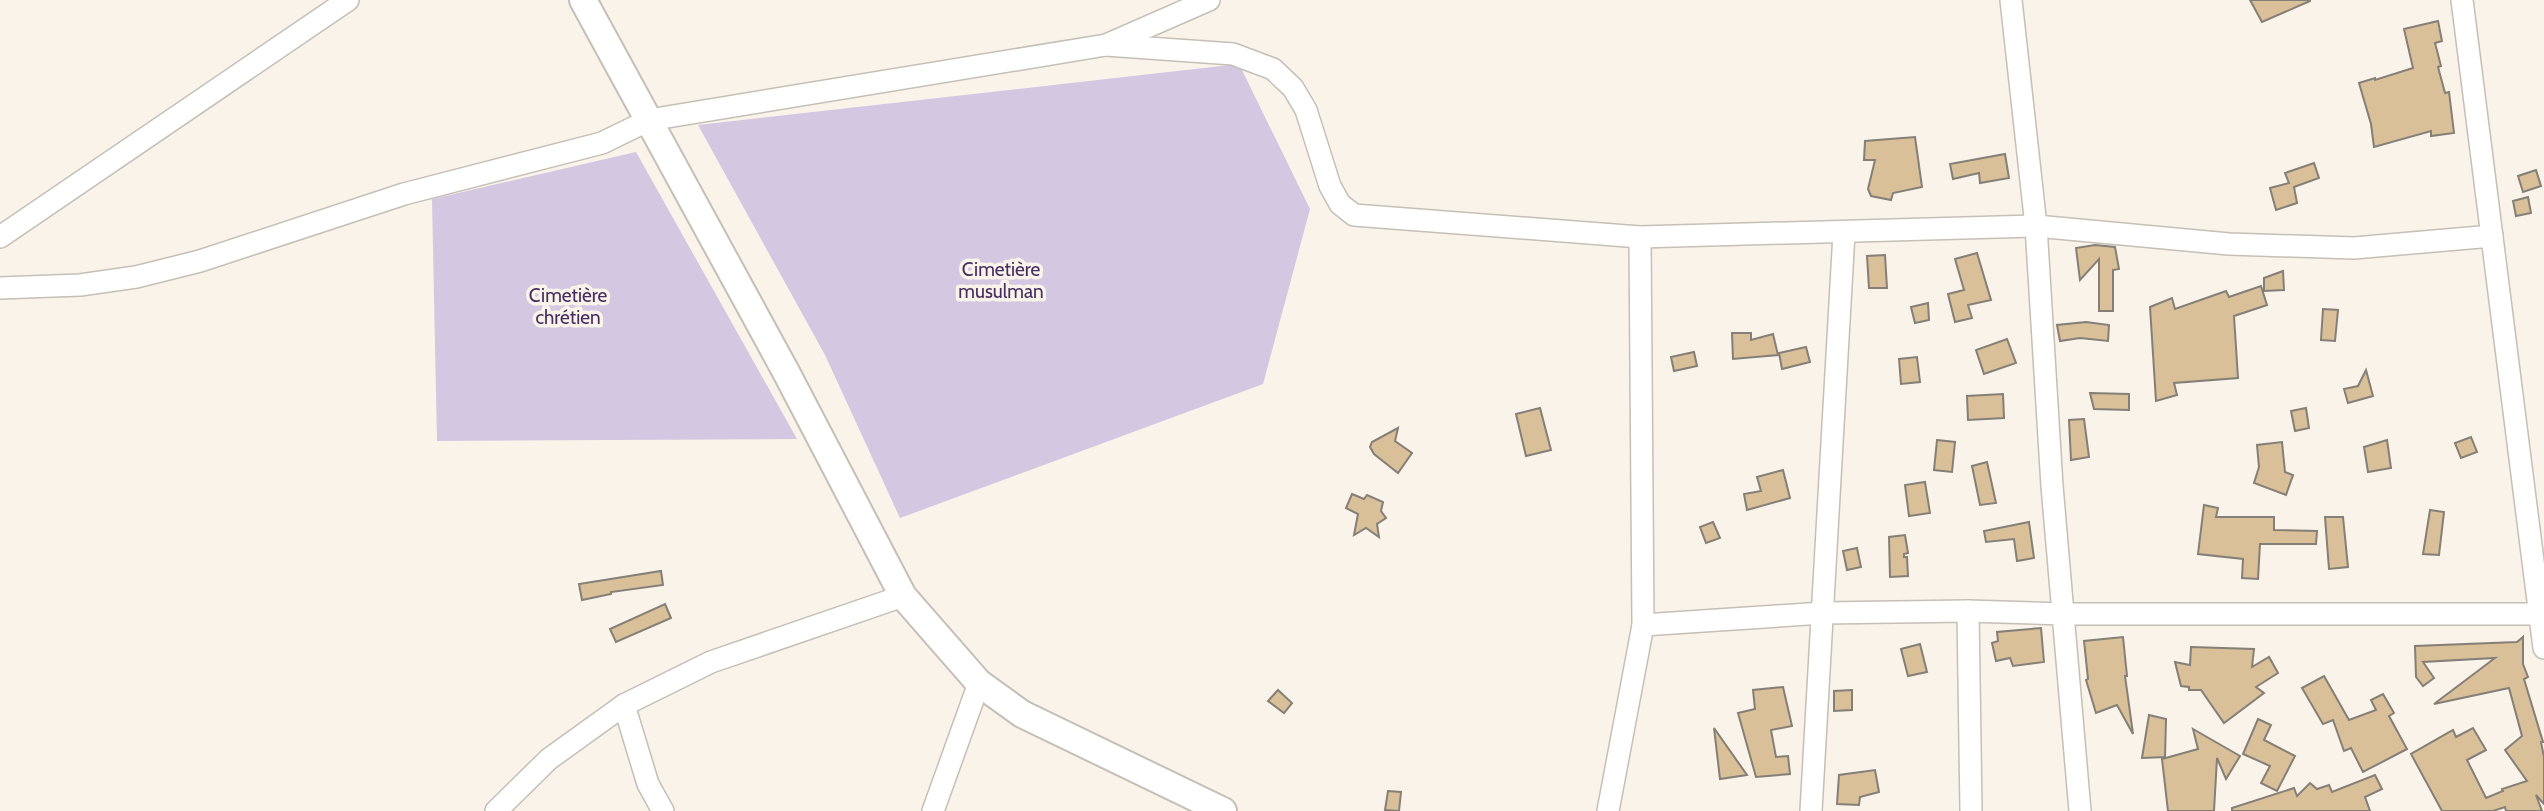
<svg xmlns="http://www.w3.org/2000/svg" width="2544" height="811" viewBox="0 0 2544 811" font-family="Cabin,sans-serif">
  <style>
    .green { fill: #d3c7e1 }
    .building { fill: #d9c098; stroke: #847f77; stroke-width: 2 }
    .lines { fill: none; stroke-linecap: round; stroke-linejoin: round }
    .minor-casing { stroke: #c5bfb6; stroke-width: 24 }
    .tertiary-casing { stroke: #c5bfb6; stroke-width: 30 }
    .minor { stroke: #fff; stroke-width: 21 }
    .tertiary { stroke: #fff; stroke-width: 26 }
    .labels { text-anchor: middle; stroke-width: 7; stroke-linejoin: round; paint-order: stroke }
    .park-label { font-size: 19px; fill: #472d61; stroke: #f9f3e9 }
  </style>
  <rect width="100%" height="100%" fill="#f9f3e9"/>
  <g class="green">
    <path d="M1239,64L1310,209L1263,384L900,518L825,355L698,125Z"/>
    <path d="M636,152L797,439L437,441L432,199Z"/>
  </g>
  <g class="building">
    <path d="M2250,0H2310V1L2262,22Z"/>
    <path d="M2438,21L2442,41L2435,43L2441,66L2438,67L2445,93L2449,92L2454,133L2431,136V131L2374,147L2371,124L2359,83L2375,78V80L2413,68L2404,29Z"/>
    <path d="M1915,137L1922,187L1893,193L1891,200L1871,196L1868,189L1875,160H1864L1865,141Z"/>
    <path d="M2005,154L2009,178L1980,183L1979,173L1953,179L1950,164Z"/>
    <path d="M2314,163L2319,178L2294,187L2297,203L2276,210L2270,188L2289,183L2285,173Z"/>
    <path d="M2536,170L2541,186L2523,192L2518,176Z"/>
    <path d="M2528,197L2531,213L2516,216L2513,201Z"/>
    <path d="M2095,245L2115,247L2119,269L2113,270V311H2099V259L2080,280L2076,248Z"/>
    <path d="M1977,253L1991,300L1968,305L1972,318L1955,322L1948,294L1964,290L1955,259Z"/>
    <path d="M1885,255L1887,288H1869L1867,256Z"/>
    <path d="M2283,271L2284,290L2264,291V278Z"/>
    <path d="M2261,286L2267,305L2234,316L2238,378L2174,383L2177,395L2156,401L2150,307L2172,298L2175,309L2226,291L2229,297Z"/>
    <path d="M1928,303L1929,320L1915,323L1911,307Z"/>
    <path d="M2323,309L2338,310L2335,341L2321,340Z"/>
    <path d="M2086,322L2109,325L2108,341L2080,338L2060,341L2057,325Z"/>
    <path d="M1732,333H1751V340L1773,334L1778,355L1733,359Z"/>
    <path d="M2007,339L2016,363L1984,374L1976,350Z"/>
    <path d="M1806,347L1810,362L1782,369L1779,353Z"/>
    <path d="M1694,352L1697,366L1674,371L1671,357Z"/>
    <path d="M1917,357L1920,382L1901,384L1899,359Z"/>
    <path d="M2366,370L2373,396L2348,403L2344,389L2358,386Z"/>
    <path d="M2090,393L2129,394V410L2094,409Z"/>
    <path d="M2003,394L2004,418L1968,420L1967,396Z"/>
    <path d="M1540,408L1551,450L1526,456L1516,414Z"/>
    <path d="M2306,408L2309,428L2295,431L2291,411Z"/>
    <path d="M2084,419L2089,457L2071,460L2069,420Z"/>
    <path d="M1398,428L1395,441L1412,453L1398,473L1374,454L1370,447L1372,442Z"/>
    <path d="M2471,437L2477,452L2461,458L2455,443Z"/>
    <path d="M1937,440L1955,442L1952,472L1934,470Z"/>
    <path d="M2387,440L2391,468L2368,472L2364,447Z"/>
    <path d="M2282,442L2285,472L2293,475L2286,495L2254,483L2259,467L2257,445Z"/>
    <path d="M1987,462L1996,503L1980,505L1972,466Z"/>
    <path d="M1783,470L1790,498L1747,510L1744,494L1761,491L1757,477Z"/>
    <path d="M1925,482L1930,513L1909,516L1905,485Z"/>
    <path d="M1352,494L1364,499L1367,495L1383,502L1381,511L1386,518L1377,524L1379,537L1366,528L1354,535L1358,514L1346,508Z"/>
    <path d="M2204,505L2218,508L2216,517H2274V530L2317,531L2316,544H2260L2258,579L2242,578L2243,559L2198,554Z"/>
    <path d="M2430,510L2444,512L2439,555L2423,554Z"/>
    <path d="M2325,517H2343L2348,567L2329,569Z"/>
    <path d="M1713,522L1720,538L1706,543L1700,527Z"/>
    <path d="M2029,522L2034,558L2017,561L2014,539L1986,542L1984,531Z"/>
    <path d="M1905,535L1908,553L1904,554V557H1907L1908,576L1890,577L1889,537Z"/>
    <path d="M1857,548L1861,567L1847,570L1843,551Z"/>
    <path d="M661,571L663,585L611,592V594L582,600L579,584Z"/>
    <path d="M665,604L671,618L616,642L610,629Z"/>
    <path d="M2041,628L2044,662L2013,666L2010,658L1996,661L1992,643L1998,641L1997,632Z"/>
    <path d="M2123,637L2127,676H2125L2133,734L2117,705L2096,713L2086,680L2088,679L2084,641Z"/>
    <path d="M2523,637V664L2528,677L2524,679L2543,742H2541L2544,757V804L2536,795L2542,811H2506L2505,807L2493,811H2442L2411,754L2453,730L2456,737L2473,728L2486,750L2467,760L2486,798L2503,791L2502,789L2527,781L2505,750L2522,736L2509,688L2434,704L2495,658L2423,662L2434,678L2423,686L2416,677L2415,646L2517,642Z"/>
    <path d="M1920,644L1927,672L1908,676L1901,649Z"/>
    <path d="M2191,647L2254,649L2252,667L2269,657L2278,673L2256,687L2264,693L2224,723L2201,690H2189V687L2181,686L2175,662L2190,665Z"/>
    <path d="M2324,676L2349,720L2376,710L2371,700L2383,694L2394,713L2389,716L2407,749L2363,772L2351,748L2344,751L2333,720L2323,724L2302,688Z"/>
    <path d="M1783,687L1792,726L1771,730L1776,757L1788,756L1790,774L1756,777L1738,713L1755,709L1753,690Z"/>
    <path d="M1278,690L1292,703L1284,713L1268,701Z"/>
    <path d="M1852,690V710L1834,711V691Z"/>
    <path d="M2149,715L2166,719L2165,757L2142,758Z"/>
    <path d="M2258,719L2271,725L2264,740L2295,756L2277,791L2261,783L2270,766L2243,754Z"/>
    <path d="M1714,728L1747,775L1720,779Z"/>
    <path d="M2193,729L2240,756L2226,779L2217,758L2214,811H2168L2162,759L2198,749Z"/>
    <path d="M1875,770L1879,792L1860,797L1859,805L1837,804L1839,775Z"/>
    <path d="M2375,775L2382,789L2365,797L2370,811H2232V808L2294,788L2297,796L2310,783L2317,789L2329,785L2332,792Z"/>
    <path d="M1388,791L1401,792L1399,811L1385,810Z"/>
  </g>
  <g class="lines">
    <defs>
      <g id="minor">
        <path d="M2011,0L2036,226L2052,486L2080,811"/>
        <path d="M2462,0L2544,648"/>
        <path d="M1106,45L1233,54L1273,69L1293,88L1306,110L1330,186L1340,204L1354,215L1640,237L2036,226L2229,244L2354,248L2492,236"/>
        <path d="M0,237L348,0"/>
        <path d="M0,288L80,285L136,277L200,261L404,194L602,143L649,120L1106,45L1209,0"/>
        <path d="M1968,611L1971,811"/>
        <path d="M1643,625L1823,613L1968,611L2063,614H2544"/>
        <path d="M624,705L648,784L663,811"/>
        <path d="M496,811L549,759L624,705L711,662L903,596"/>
        <path d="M933,811L979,683"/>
        <path d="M1608,811L1643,625L1640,237"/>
        <path d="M1811,811L1844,233"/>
      </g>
      <path id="tertiary" d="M583,0L786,372L903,596L979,683L1022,714L1223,811"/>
    </defs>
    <use href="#minor" class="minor-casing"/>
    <use href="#tertiary" class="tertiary-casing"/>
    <use href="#minor" class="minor"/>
    <use href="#tertiary" class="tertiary"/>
  </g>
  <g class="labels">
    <g class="park-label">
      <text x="1001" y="276">Cimetière<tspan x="1001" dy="22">musulman</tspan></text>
      <text x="568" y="302">Cimetière<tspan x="568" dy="22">chrétien</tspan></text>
    </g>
  </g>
</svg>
